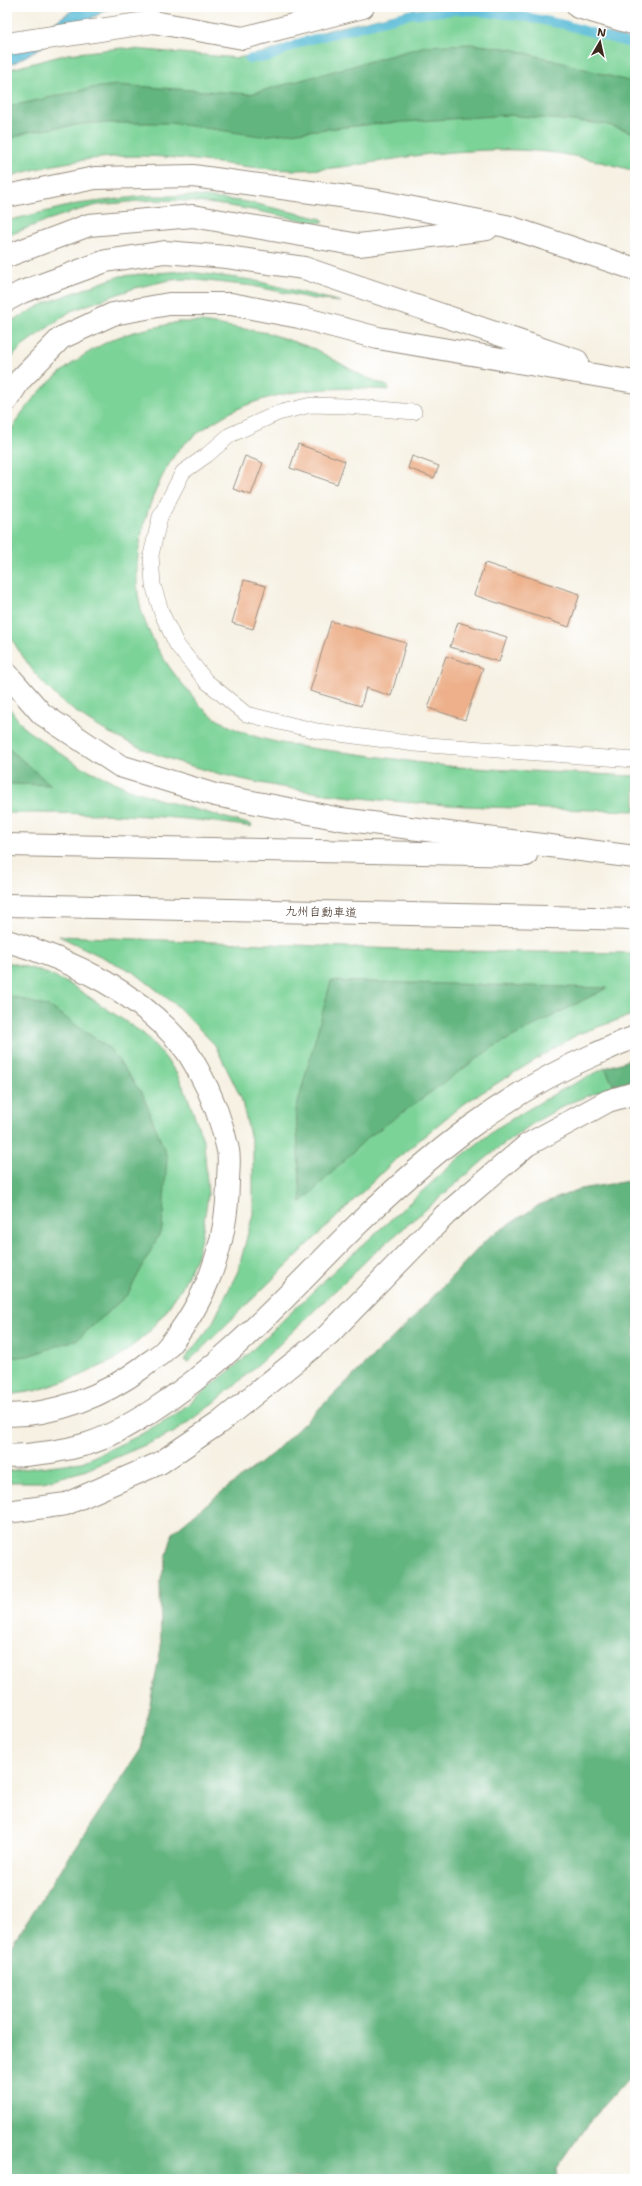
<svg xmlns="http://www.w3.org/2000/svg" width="642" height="2186" viewBox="0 0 642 2186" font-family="'Shantell Sans','Klee One',sans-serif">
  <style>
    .green { fill: #7bd398; stroke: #5b7e5b }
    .forest { fill: #64b580; stroke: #50704f }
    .water { fill: #58bbd6; stroke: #4a727a }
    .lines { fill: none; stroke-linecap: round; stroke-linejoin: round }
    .stream { stroke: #58bbd6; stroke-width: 9 }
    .building { fill: #edb08a }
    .lane-casing { stroke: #988e80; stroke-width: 16 }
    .street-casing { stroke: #988e80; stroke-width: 24 }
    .secondary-casing { stroke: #988e80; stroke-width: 24 }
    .highway-casing { stroke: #988e80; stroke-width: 24 }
    .lane { stroke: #fff; stroke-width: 15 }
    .street { stroke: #fff; stroke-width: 22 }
    .secondary { stroke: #fff; stroke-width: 22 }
    .highway { stroke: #fff; stroke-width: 22 }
    .labels { text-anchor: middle; stroke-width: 3; stroke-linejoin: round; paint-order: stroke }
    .street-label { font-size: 12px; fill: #3b2a1e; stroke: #fff }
  </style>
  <rect width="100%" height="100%" fill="#fff"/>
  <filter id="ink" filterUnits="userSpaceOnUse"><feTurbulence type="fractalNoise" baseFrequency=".025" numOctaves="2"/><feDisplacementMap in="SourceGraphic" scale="8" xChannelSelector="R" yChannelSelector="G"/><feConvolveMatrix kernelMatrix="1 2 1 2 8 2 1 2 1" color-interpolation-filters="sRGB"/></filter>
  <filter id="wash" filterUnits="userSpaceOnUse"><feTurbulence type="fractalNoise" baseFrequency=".012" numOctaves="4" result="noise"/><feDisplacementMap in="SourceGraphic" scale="16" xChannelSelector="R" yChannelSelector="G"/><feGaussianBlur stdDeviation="0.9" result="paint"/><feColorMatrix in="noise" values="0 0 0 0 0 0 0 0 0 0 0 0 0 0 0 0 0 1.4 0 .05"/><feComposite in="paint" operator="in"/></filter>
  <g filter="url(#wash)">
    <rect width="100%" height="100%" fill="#f6f1e3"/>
    <g class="green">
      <path d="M438,7L505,10L635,41V171C602,162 569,153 535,151C500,148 465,151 430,154C386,159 342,170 297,170C252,170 209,160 164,157C111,153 57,162 7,177V70L68,54L122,48L238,58L270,51L329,30L412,10Z"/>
      <path d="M144,196H197L248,202L322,219L324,222L315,223C250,209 186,194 120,203C110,204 99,204 90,207C62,214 34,225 7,236V221L10,220L77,204Z"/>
      <path d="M182,271L252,280L341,302L314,299L253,286L188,279L170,280L135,288L71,311L23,345L7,363V323L48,302L120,276Z"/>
      <path d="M178,322H202L268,333L315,349L359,374L389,387V390C330,386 268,388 217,420C206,427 183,443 176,453C147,496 127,562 142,613C151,641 166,665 185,687C193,696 201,708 211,715C250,744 311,748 358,754C391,758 424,764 458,767C517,771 576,773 635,776V811C470,806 122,813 24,658C18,649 11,640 8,629C4,617 7,599 7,586C7,551 7,516 7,482C7,469 4,451 8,438C23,397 84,348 124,335C141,329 160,327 178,322Z"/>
      <path d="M7,705L25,729L78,765L127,788L161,800L252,825L251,827C170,814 89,813 7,813Z"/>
      <path d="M59,936L451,951L635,953V1014L578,1034L463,1104L394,1161L188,1362L184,1360L212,1324L238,1271L253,1214V1148L241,1098L215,1045L177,1006L135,973Z"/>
      <path d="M7,962L41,971L70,984L144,1034L161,1052L177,1074L187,1095L204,1143L208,1195L202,1235L196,1258L182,1287L166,1311L148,1333L118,1358L80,1376L35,1391L7,1395Z"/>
      <path d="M605,1068L614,1086L569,1103L535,1122L497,1149L372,1255L261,1362L214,1403L173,1433L84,1471L43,1482H7V1471L82,1462L136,1437L176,1414L239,1363L337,1268L459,1158L500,1126L556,1093Z"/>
    </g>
    <g class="forest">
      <path d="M470,44L512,49L635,83V133L604,124L509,115L374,124L261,136L170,123H90L28,132L7,140V107L92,88L117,85L250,94L426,46Z"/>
      <path d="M7,747L51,785L7,784Z"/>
      <path d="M331,981L607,988L493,1047L366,1139L301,1203L296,1110Z"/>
      <path d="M7,995L52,1008L110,1049L143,1095L167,1157L162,1229L128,1294L78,1339L28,1356L7,1358Z"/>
      <path d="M635,1058V1080L614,1086L605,1068Z"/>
      <path d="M635,1180V2071L587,2125L556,2169L557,2179H7V1951L141,1749L161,1648L160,1583L173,1532L214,1498L272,1454L412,1319L488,1238L539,1205L580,1189Z"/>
    </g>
    <path class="water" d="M77,7H111L7,67V55Z"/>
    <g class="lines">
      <path class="stream" d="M249,59L269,57L302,42L411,14L461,10L522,16L566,25L635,45"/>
    </g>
    <g id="blocks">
      <g class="building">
        <path d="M298,444L345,461L337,484L290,468Z"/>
        <path d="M245,456L263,463L251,495L233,489Z"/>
        <path d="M412,456L439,466L434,478L408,468Z"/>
        <path d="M485,563L580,594L569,627L474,595Z"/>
        <path d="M244,580L266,586L253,629L232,623Z"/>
        <path d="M331,621L406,643L391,696L366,688L361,706L310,691Z"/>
        <path d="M458,622L507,637L499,662L450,647Z"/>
        <path d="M446,656L483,668L465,720L428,708Z"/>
      </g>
    </g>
  </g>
  <g filter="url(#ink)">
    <use href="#blocks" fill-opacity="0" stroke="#988e80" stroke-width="1"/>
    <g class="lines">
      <defs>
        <path id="lane" d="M414,412L347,406L311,405L278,413L230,435L207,455L183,472L160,517L151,555L153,585L162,614L177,645L206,681L246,714L317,731L415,744L635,760"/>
        <g id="street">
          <path d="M578,7L635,24"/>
          <path d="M153,22L243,38L363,7"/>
          <path d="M7,1512L66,1504L160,1463L219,1423L328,1335L445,1215L527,1145L608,1101L635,1093"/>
        </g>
        <path id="secondary" d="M7,44L153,22"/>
        <g id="highway">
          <path d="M7,196L95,178L193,176L377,201L506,226L635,269"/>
          <path d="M7,256L89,225L193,216L359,245L487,229"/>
          <path d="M7,300L22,292L106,261L165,252L227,257L304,268L577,361"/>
          <path d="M7,400L20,380L61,338L113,314L169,304H231L299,317L378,338L635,382"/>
          <path d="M7,674L42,714L120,766L215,795L341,819L635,857"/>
          <path d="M7,845L526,855"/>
          <path d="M7,905L635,919"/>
          <path d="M7,941C71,959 143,995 185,1049C190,1055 194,1063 198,1070C212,1095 222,1122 228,1150C230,1160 228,1172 228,1182C227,1244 206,1303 166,1349C160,1356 150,1361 143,1367C104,1396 56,1415 7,1415"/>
          <path d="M7,1456C35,1455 60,1452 87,1444C110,1437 132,1423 152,1411C231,1360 292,1289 358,1224C428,1156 506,1092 596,1054C609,1048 622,1042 635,1037"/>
        </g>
      </defs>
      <use href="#lane" class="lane-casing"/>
      <use href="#street" class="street-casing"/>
      <use href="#secondary" class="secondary-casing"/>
      <use href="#highway" class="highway-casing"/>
      <use href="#lane" class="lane"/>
      <use href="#street" class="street"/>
      <use href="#secondary" class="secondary"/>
      <use href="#highway" class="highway"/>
    </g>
  </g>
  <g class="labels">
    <g class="street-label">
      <text transform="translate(321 912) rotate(1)" y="4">九州自動車道</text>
    </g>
  </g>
  <rect width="642" height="2186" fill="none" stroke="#fff" stroke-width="24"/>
  <g transform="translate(600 42) rotate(9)" stroke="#ffffff" stroke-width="3" paint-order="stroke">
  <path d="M0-3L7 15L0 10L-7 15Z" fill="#3b2a1e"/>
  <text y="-6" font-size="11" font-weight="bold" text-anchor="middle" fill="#3b2a1e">N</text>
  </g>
</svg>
